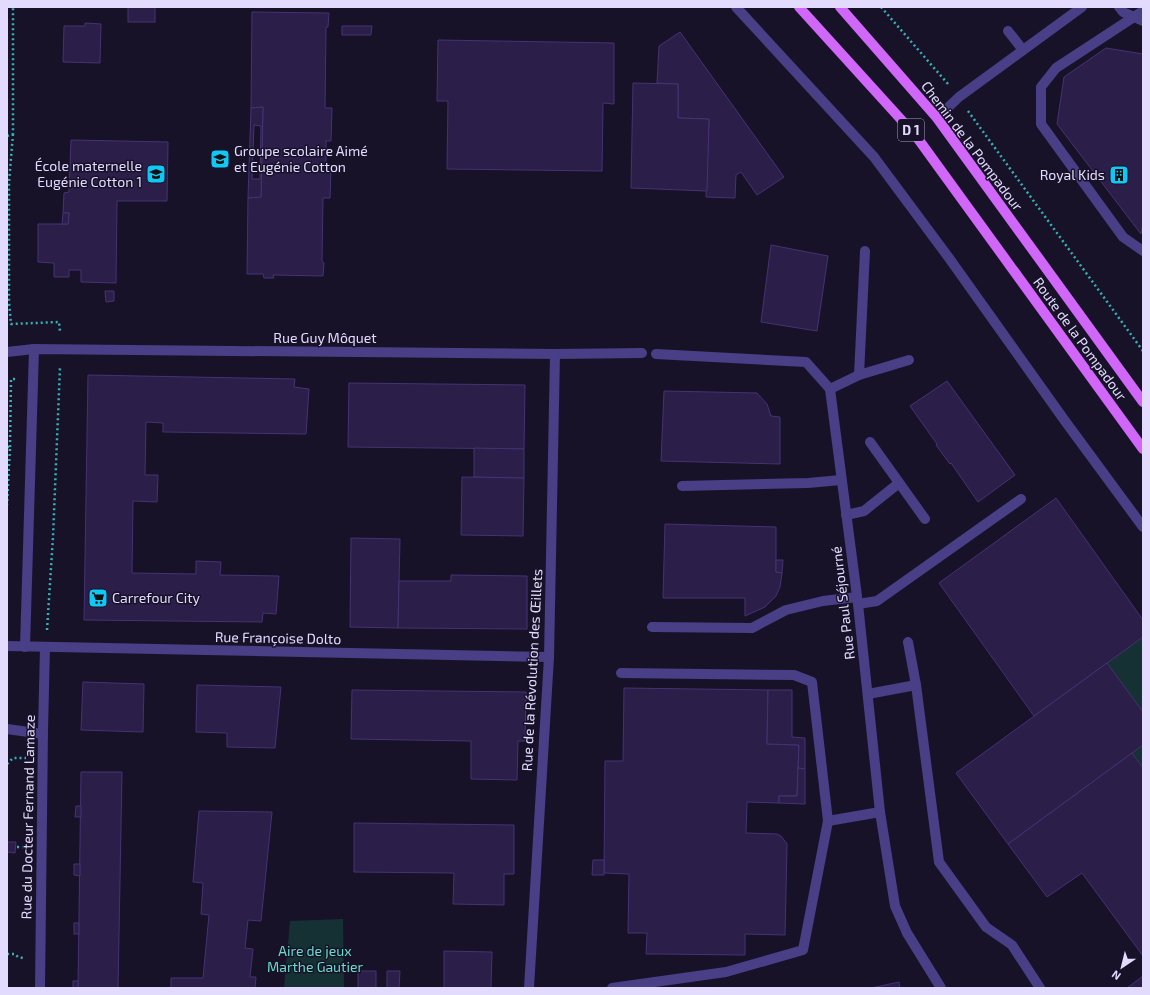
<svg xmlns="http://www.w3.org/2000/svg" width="1150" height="995" viewBox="0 0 1150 995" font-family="'Exo 2',sans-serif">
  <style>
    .green { fill: #153133 }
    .building { fill: #2b1e49; stroke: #453274; fill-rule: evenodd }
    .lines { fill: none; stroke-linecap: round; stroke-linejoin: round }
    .path { stroke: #36b2b7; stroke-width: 2.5; stroke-dasharray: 2 3; stroke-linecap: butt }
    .lane { stroke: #483f86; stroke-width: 10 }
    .street { stroke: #483f86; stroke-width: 10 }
    .primary { stroke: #d067f9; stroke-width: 10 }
    .labels { text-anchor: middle; stroke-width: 3; stroke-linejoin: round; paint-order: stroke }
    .shield { fill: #181229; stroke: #a59fbd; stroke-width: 1 }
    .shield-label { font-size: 13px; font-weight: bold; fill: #e2dbfd }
    .street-label { font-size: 14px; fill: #e2dbfd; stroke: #181229 }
    .poi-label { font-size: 14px; fill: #e2dbfd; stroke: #181229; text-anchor: start }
    .park-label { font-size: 14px; fill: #69dcca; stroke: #181229 }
  </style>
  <rect width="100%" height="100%" fill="#181229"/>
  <g class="green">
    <path d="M1143,637V712L1107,663Z"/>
    <path d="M1143,745V768L1132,753Z"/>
    <path d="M343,919L344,988H284L290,921Z"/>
  </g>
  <g class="building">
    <rect x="128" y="7" width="27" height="15"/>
    <path d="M252,12L329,13L328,27H326L325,108H332L331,141H326V166L331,167L330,198H323L322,261L324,263L323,276L273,275L274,278H264L263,274H247L248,198L261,197L263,107L251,108Z"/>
    <path d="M85,23L101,24L100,63L63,62L64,26H85Z"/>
    <path d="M342,26H372L371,35H342Z"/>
    <path d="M680,32L784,177L757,195L741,172L736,175L735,198L706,197L709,119L678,118V84L657,83L659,46Z"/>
    <path d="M438,40L614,43V104L603,103L602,171L447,169L448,101H437Z"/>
    <path d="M1106,48L1143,54V225L1141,234L1057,124L1064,77Z"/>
    <path d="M633,83L678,84V118L709,119L707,191L631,188Z"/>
    <path d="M263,107L261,197L248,198L251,108ZM254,125L261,126L260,179H252Z"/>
    <path d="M71,140L168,142L167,201H117L116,283L81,282V270H69V277H54V263L38,262V224H68L69,213H63L64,193L69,192Z"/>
    <path d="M63,213H69L68,224H62Z"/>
    <path d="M771,245L828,256L817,331L761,322Z"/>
    <path d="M105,291H114V301L106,302Z"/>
    <path d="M88,375L295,379L294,387L309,389L306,434L163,432V423L146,422L145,475H158L157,502L133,501L132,573L196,574V561L221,562L220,575L279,576L276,614L263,613L262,622L84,620Z"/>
    <path d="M947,381L1015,475L978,502L951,463L950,464L936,445L937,444L910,406Z"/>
    <path d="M349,383L525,385L524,449L348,447Z"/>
    <path d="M664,391L757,393L767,404L771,416L780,417V464L661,461Z"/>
    <path d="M474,448L524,449V478L474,477Z"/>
    <path d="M462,477L524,478L523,536L461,535Z"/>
    <path d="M1056,498L1143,620V637L1034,716L939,583Z"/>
    <path d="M665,524L776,527V572L782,573L780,587L776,596L765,607L745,616V598H663Z"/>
    <path d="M351,538L400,539L398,628L350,627Z"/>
    <path d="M776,560H783L782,573L776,572Z"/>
    <path d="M451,575L527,576V629L398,628L399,581H451Z"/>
    <path d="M1107,663L1143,712V745L1008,844L956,773Z"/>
    <path d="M83,682L144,684L143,732L81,730Z"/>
    <path d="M197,685L281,687L275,748L227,747V733L196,732Z"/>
    <path d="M624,688L768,690L767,744L799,745L797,796H779V803L747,802L746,833L777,834L781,836L787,844L785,935L745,934V955L658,954H646L647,933H628L629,874L604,873L605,761H623Z"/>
    <path d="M352,690L526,692L525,741H518L517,780L471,779V741L351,739Z"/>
    <path d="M768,690H792V737L805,738V769L798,768L799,745L767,744Z"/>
    <path d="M1132,753L1143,768V956L1082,873L1047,897L1008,844Z"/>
    <path d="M798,768L805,769V804L779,803V796H797Z"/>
    <path d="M81,772H122L118,988H78Z"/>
    <path d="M76,806H81V817H75Z"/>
    <path d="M199,811L272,812L261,921L248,920L245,948L253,949L250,977H256L255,988H171V978H203L209,915L201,914L203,883L193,882Z"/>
    <path d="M354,823L514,825V874H504V905L453,904L454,873L354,872Z"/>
    <path d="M7,842H16L15,853L7,852Z"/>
    <path d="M593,860H604V875H592Z"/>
    <path d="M74,864H80V876L74,875Z"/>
    <rect x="74" y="923" width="5" height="11"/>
    <path d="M444,951L492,952L491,988H444Z"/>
    <rect x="358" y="971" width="18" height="17"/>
    <path d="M387,971H400L399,988H387Z"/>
    <path d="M1143,976V988H1127Z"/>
    <rect x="73" y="981" width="5" height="7"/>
    <path d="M899,982L900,988H871Z"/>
  </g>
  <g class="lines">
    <g class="path">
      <path d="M881,7L948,84"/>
      <path d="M968,111L1143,351"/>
      <path d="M13,134L9,182V302L11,324L59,322L60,332"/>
      <path d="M7,136L13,134V7"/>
      <path d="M7,447H10L7,505"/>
      <path d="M10,447L11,379H16"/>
      <path d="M47,630L53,537L60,367"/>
      <path d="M7,764L13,758H26"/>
      <path d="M17,847H24"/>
      <path d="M7,954H15L18,957L23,958"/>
    </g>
    <g class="lane">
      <path d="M736,7L874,157L949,258L1065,421L1143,527"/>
      <path d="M1119,7L1123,12L1143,21"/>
      <path d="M1143,11L1056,68L1041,87V124L1123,237L1143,251"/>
      <path d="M1008,31L1023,50"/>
      <path d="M859,375L865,251"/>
      <path d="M830,389L859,375L909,360"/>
      <path d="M870,442L925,519"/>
      <path d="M682,486L808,483L841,480"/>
      <path d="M846,515L864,511L899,483"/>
      <path d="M858,604L877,601L1021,499"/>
      <path d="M652,627L752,628L786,610L823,601L857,597"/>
      <path d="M908,642L916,685L939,862L986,927L1012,945L1040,988"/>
      <path d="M25,647L34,349"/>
      <path d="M868,694L916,685"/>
      <path d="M7,729L43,734"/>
      <path d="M828,821L880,812"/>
      <path d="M40,988L43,730L45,647"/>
      <path d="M612,988L726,972L803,950L828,821L812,682L794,675L621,673"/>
    </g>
    <g class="street">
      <path d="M937,118L959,97L1082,7"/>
      <path d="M7,352L34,349L555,354L642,353"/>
      <path d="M656,354L806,362L830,389L858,604L880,812L895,906L907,933L941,988"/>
      <path d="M7,646L549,657"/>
      <path d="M529,988L549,657L555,354"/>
    </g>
    <g class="primary">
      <path d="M799,7L916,136L1143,449"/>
      <path d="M840,7L937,118L1143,402"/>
    </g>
  </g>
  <defs>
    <symbol id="school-square" viewBox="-11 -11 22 22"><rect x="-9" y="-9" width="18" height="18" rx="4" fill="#10c8f5" stroke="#181229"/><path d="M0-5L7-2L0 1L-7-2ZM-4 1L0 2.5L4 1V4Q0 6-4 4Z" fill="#111"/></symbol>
    <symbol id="building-square" viewBox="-11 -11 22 22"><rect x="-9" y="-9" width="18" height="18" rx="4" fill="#10c8f5" stroke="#181229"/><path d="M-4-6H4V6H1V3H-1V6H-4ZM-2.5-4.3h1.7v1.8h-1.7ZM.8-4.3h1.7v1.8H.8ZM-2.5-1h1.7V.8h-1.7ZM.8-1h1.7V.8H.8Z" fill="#111"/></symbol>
    <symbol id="supermarket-square" viewBox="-11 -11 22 22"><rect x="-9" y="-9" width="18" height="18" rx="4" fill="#10c8f5" stroke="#181229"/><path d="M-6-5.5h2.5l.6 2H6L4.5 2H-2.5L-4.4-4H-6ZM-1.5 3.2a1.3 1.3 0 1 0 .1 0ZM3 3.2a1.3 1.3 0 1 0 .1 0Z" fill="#111"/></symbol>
  </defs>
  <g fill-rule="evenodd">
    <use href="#school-square" x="209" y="148" width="22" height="22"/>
    <use href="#school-square" x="145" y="163" width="22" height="22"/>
    <use href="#building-square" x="1108" y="164" width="22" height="22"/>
    <use href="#supermarket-square" x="87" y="587" width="22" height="22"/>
  </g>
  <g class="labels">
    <rect class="shield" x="898" y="119" width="26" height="22" rx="3"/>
    <g class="shield-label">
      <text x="911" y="135">D 1</text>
    </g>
    <g class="street-label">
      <text transform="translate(972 146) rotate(53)" y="5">Chemin de la Pompadour</text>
      <text x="325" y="343">Rue Guy Môquet</text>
      <text transform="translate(1080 339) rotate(54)" y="5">Route de la Pompadour</text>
      <text transform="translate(843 603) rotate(-97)" y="5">Rue Paul Séjourné</text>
      <text transform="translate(278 638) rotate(1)" y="5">Rue Françoise Dolto</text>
      <text transform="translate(532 670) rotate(-87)" y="5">Rue de la Révolution des Œillets</text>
      <text transform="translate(28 817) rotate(-89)" y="5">Rue du Docteur Fernand Lamaze</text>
    </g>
    <g class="poi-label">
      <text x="234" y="156">Groupe scolaire Aimé<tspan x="234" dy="16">et Eugénie Cotton</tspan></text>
      <text x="142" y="171" text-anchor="end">École maternelle<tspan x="142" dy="16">Eugénie Cotton 1</tspan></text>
      <text x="1105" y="180" text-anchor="end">Royal Kids</text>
      <text x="112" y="603">Carrefour City</text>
    </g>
    <g class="park-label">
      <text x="315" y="956">Aire de jeux<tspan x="315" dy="16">Marthe Gautier</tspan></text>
    </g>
  </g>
  <rect width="1150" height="995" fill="none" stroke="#e2dbfd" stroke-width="16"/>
  <g transform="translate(1122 967) rotate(215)" stroke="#181229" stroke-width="3" paint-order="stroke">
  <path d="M0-3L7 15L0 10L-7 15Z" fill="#e2dbfd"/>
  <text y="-6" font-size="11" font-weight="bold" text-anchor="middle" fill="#e2dbfd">N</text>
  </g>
</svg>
